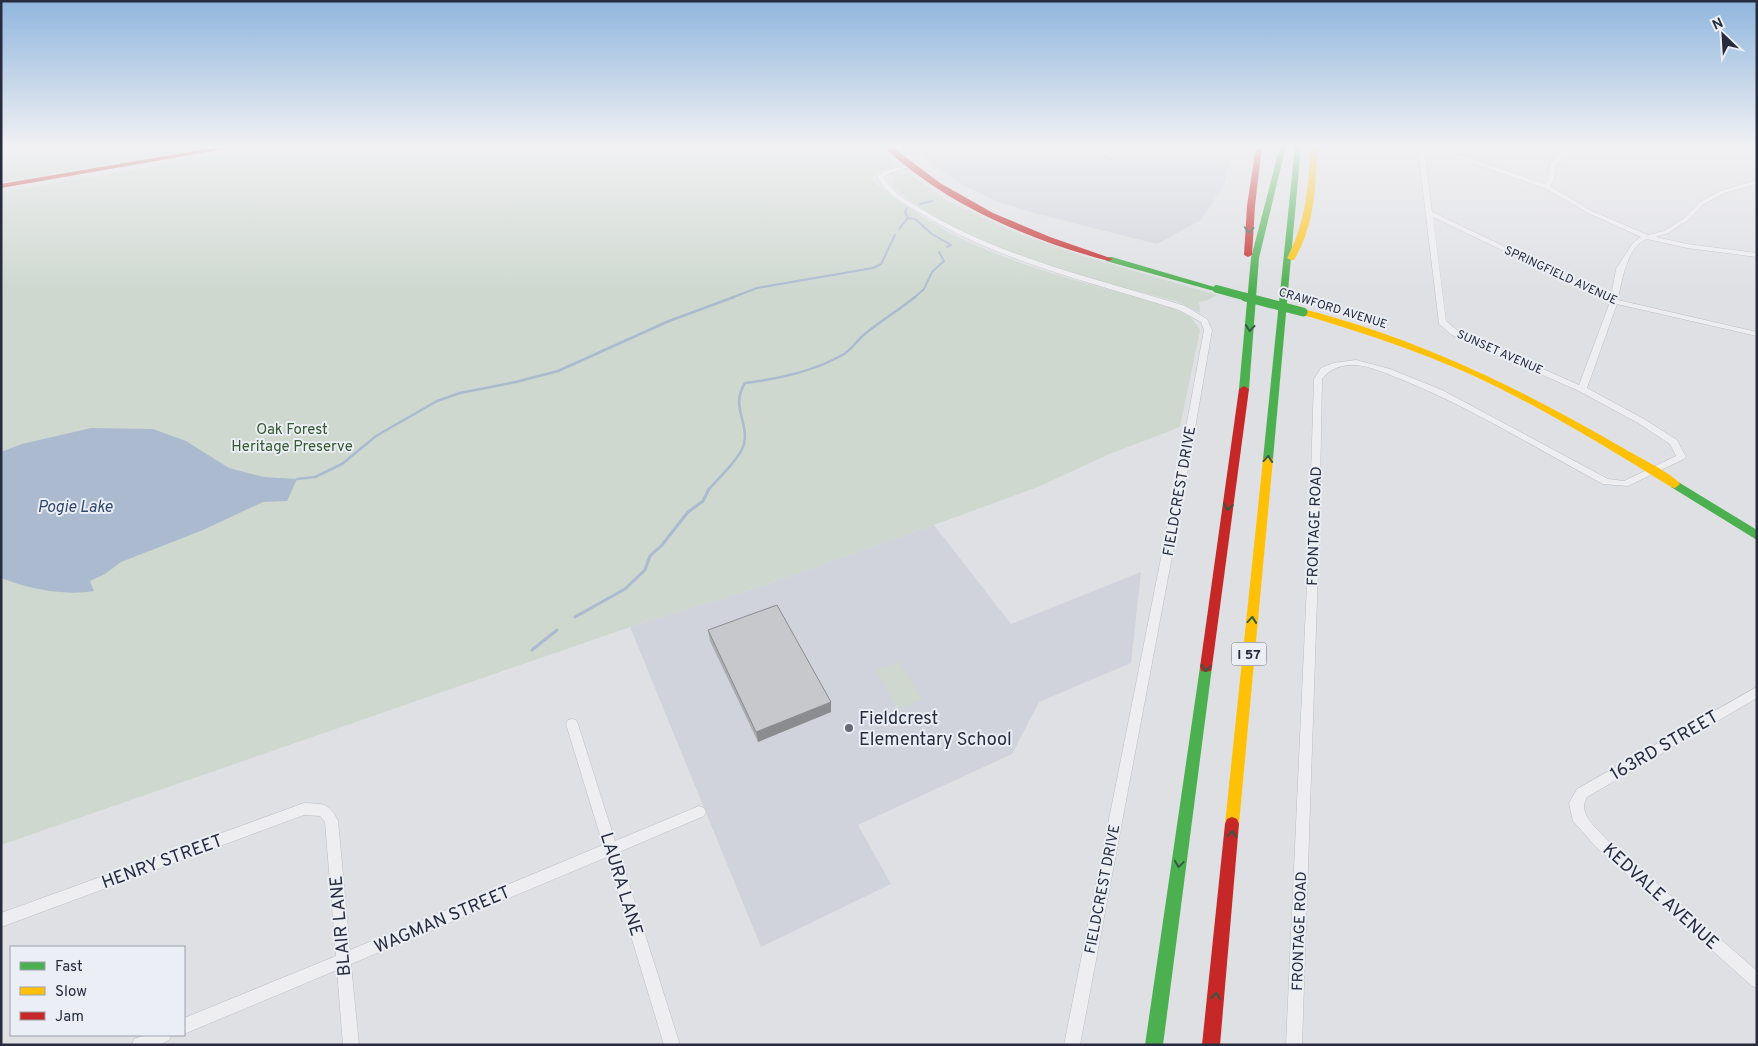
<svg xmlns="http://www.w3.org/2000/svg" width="1758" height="1046" viewBox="0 0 1758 1046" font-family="Overpass,sans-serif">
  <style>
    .built { fill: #d0d3db }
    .green { fill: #ced8cf }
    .water { fill: #acbad0 }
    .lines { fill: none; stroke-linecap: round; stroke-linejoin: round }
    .stream-far2 { stroke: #acbad0; stroke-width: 2 }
    .stream-far1 { stroke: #acbad0; stroke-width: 2.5 }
    .stream { stroke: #acbad0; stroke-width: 3 }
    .street-casing { stroke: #bdbec2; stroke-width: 1 }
    .street { fill: #eeeef1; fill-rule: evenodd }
    .fast { fill: #4caf50; fill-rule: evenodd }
    .slow { fill: #ffc107; fill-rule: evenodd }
    .jam { fill: #c62828; fill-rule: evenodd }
    .fast-bridge-far1 { stroke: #4caf50; stroke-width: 8 }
    .fast-bridge { stroke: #4caf50; stroke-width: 9 }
    .wall { fill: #abacaf }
    .shaded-wall { fill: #8b8c8f }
    .building { fill: #c7c8cc; stroke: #8b8c8f }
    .oneway { stroke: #335a44 }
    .poi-dot { fill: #676b77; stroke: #ebeef4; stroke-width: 2 }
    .labels { text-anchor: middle; stroke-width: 4; stroke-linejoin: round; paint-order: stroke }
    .far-street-label { font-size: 12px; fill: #262c3d; stroke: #ebeef4 }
    .shield { fill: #ebeef4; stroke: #616674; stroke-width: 1 }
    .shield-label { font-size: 14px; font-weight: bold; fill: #262c3d }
    .park-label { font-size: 15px; fill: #365933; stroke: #ebeef4 }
    .street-label { font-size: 15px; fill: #262c3d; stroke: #ebeef4 }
    .water-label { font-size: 16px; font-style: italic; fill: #2f4672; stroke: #ebeef4 }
    .near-poi-label { font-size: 18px; fill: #262c3d; stroke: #ebeef4; text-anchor: start }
    .near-street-label { font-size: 18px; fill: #262c3d; stroke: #ebeef4 }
  </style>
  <rect width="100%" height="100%" fill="#dfe0e4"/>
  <g class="built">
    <path d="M643,146H719L654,159Z"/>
    <path d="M907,146H1235L1223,187L1201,220L1157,244L1030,212L996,201L962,185Z"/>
    <path d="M934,525L1011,624L1141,572L1131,663L1039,702L1012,754L858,825L891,884L761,947L630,627L759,587Z"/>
  </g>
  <g class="green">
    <path d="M1,146H213L1,183Z"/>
    <path d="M274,146H643L654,159L719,146H875L894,164C889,170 879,170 873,176V180C883,191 897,200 909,208C985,261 1080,281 1168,306L1191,317L1200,330L1180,427L1107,455L1038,487L934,525L759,587L630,627L1,845V192Z"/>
    <path d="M891,172L908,173L944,199L1012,231L1083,256L1217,295L1208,300L1199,302L1200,313L1178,302C1086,276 967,251 893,187L892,182L895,179L889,174Z"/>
    <path d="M899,662L922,700L898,709L876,670Z"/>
  </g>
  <path class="water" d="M91,428L153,429L186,441L229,468L264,477L297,479L287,501L263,502L203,530L121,562L105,574L90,581L94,591C63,596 30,589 1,578V452L22,444Z"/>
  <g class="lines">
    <g class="stream-far2">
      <path d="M920,204L932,201"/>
      <path d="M908,218L915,219L932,234L951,245L947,247"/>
      <path d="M899,229L908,218L905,212L907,208"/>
      <path d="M731,298L757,288L873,268L881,264L895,235"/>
      <path d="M914,298L924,289L932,272L944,261L939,252"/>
    </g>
    <g class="stream-far1">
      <path d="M297,479L315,477L342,464L376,436L437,401L460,393L516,382L558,371L669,321L734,297"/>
      <path d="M708,490C718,479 741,457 744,444C749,421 730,407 745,383C778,379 815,371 844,354C852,349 858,339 866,333C882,320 899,310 915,297"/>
    </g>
    <g class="stream">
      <path d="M575,617L625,589L645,570L650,556L662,545L688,512L703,501L709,489"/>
      <path d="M532,650L557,630"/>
    </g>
    <defs>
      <g id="street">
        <path d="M1092,146H1100L1113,156L1108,157Z"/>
        <path d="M1415,146H1421L1425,157L1432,212L1611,297L1616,269L1633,243L1641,237L1588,213L1544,188L1424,146H1434L1545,184L1548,180L1550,165L1567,146H1574L1556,165L1554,180L1550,186L1592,211L1648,235L1664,231L1683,219L1700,202L1720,191L1757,180V184L1724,193L1704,204L1687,221L1668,233L1656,237L1687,244L1757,253V257L1687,248L1647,239C1628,244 1621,282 1618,300L1757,332V336L1617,304L1587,388L1644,419L1677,440L1686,457L1684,459L1628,486L1603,484C1537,449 1472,408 1403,380C1389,375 1369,365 1355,365C1343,364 1329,369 1322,379L1319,540L1302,1045H1286L1309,540L1314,379L1321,368L1333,363L1356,360L1390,369L1442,390L1608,479L1624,481L1676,456L1670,444L1638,423L1579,391L1452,335L1439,324L1419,157ZM1433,217L1610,302L1579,385L1458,331L1446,321Z"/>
        <path d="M909,164L911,165V167L889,173L883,177C891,192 907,200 921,209C1002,258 1095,278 1185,306L1207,319L1212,330L1183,498L1080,1045H1064L1173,498L1204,330L1201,322L1179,310C1092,282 999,262 920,213C904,204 886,194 877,177L885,171Z"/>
        <path d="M1757,687V698L1587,797C1577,814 1595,826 1606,839L1757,971V988L1752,986L1596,847L1573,821L1569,803L1577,789Z"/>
        <path d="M572,719L576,720L578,724L615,841L699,806L704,808L706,812L704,816L619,852L680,1045H664L607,857L351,964L359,1045H343L337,970L184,1034V1018L336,956L325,822L320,816L304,815L1,927V913L304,803C323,804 329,802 338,821L350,950L603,845L566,724L568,720Z"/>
        <path d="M146,1035H172L169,1040L159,1045H132L134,1039Z"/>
      </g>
    </defs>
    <use href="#street" class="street-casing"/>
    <use href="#street" class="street"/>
    <g class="fast">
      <path d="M1280,146H1286L1259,258L1249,389L1244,392L1239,389L1251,258Z"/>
      <path d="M1295,146H1301L1273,459L1268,462L1263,459Z"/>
      <path d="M1106,257H1112L1221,289L1220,291H1214L1106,261Z"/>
      <path d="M1675,480L1757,530V540L1671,487L1670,484Z"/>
      <path d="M1206,662L1211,663L1212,667L1163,1045H1145L1200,667L1201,663Z"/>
    </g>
    <g class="slow">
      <path d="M1311,146H1317C1316,185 1315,225 1294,260H1291L1287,258C1306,223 1308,186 1311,146Z"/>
      <path d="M1303,309C1417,338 1522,389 1623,448C1636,456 1672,473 1680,484L1675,488L1671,487C1606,447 1541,407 1472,375C1416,350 1358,331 1300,314L1299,312Z"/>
      <path d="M1268,456L1273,459L1239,824L1237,829L1232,831L1227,829L1225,824L1263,459Z"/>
    </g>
    <g class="jam">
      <path d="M224,146H242L1,188V184Z"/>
      <path d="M883,146H891L940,183L993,213L1050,237L1113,259L1109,261C1031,241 942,203 883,146Z"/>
      <path d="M1256,146H1262L1255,206L1252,255L1248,257L1244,255L1247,206Z"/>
      <path d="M1244,386L1249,389L1212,667L1211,671L1206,672L1201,671L1200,667L1239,389Z"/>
      <path d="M1232,817L1237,819L1239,824L1220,1045H1202L1225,824L1227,819Z"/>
    </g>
    <path class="fast-bridge-far1" d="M1217,289L1250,298"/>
    <path class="fast-bridge" d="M1245,297L1303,312"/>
  </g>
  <path class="wall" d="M708,630L831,712L758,742L710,641Z"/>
  <path class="shaded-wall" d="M831,702V712L758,742L756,732Z"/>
  <path class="building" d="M777,605L831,702L756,732L708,630Z"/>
  <defs><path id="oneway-chevron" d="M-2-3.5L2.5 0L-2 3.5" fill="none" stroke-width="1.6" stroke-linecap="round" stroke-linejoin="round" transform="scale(1.25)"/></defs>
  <g class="oneway">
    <use href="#oneway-chevron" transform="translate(1249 230) rotate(94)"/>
    <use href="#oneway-chevron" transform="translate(1250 328) rotate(95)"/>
    <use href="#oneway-chevron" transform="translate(1268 459) rotate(-85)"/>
    <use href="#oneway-chevron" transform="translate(1228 507) rotate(98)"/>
    <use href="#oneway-chevron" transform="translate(1252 620) rotate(-85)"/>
    <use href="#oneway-chevron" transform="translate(1206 668) rotate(98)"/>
    <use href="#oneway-chevron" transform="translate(1232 834) rotate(-85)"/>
    <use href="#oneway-chevron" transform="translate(1179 864) rotate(98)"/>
    <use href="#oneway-chevron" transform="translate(1216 996) rotate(-84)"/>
  </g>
  <linearGradient id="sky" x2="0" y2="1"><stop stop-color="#90b6de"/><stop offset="0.5" stop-color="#f1f1f3"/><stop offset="1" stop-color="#f1f1f3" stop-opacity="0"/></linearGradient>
  <rect width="1758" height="293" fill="url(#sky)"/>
  <circle class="poi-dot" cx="849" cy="728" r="5"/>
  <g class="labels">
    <g class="far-street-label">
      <text transform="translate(1561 275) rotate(25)" y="4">SPRINGFIELD AVENUE</text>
      <text transform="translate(1333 308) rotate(17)" y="4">CRAWFORD AVENUE</text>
      <text transform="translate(1500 352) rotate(24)" y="4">SUNSET AVENUE</text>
    </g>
    <rect class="shield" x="1231.5" y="642.5" width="35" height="23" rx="4"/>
    <g class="shield-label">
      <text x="1249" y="659">I 57</text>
    </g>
    <g class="park-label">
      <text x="292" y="434">Oak Forest<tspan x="292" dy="17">Heritage Preserve</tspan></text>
    </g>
    <g class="street-label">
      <text transform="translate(1179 491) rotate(-80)" y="5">FIELDCREST DRIVE</text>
      <text transform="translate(1314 526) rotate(-88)" y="5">FRONTAGE ROAD</text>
      <text transform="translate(1102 889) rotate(-79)" y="5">FIELDCREST DRIVE</text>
      <text transform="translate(1299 931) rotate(-88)" y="5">FRONTAGE ROAD</text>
    </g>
    <g class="water-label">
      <text x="75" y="512">Pogie Lake</text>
    </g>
    <g class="near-poi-label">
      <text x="859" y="724">Fieldcrest<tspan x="859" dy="21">Elementary School</tspan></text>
    </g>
    <g class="near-street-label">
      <text transform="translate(1664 745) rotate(-30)" y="6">163RD STREET</text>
      <text transform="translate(162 861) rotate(-20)" y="6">HENRY STREET</text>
      <text transform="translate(622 884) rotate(73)" y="6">LAURA LANE</text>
      <text transform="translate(1661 896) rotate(42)" y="6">KEDVALE AVENUE</text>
      <text transform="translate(442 919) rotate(-23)" y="6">WAGMAN STREET</text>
      <text transform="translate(340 926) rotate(-95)" y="6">BLAIR LANE</text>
    </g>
  </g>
  <rect width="1758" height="1046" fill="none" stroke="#262c3d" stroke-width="5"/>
  <rect x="10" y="946" width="175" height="90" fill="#ebeef4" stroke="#9ca0ab"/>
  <rect x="20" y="962" width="25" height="8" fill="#4caf50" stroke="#9ca0ab"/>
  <text x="55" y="971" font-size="15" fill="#262c3d">Fast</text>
  <rect x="20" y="987" width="25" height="8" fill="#ffc107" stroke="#9ca0ab"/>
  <text x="55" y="996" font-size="15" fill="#262c3d">Slow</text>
  <rect x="20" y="1012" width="25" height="8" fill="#c62828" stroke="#9ca0ab"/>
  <text x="55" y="1021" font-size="15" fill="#262c3d">Jam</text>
  <g transform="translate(1723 35) rotate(335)" stroke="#ebeef4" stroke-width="4" paint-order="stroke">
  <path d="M0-4L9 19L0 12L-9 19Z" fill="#262c3d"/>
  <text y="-8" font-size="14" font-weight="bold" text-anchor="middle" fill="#262c3d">N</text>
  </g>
</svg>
